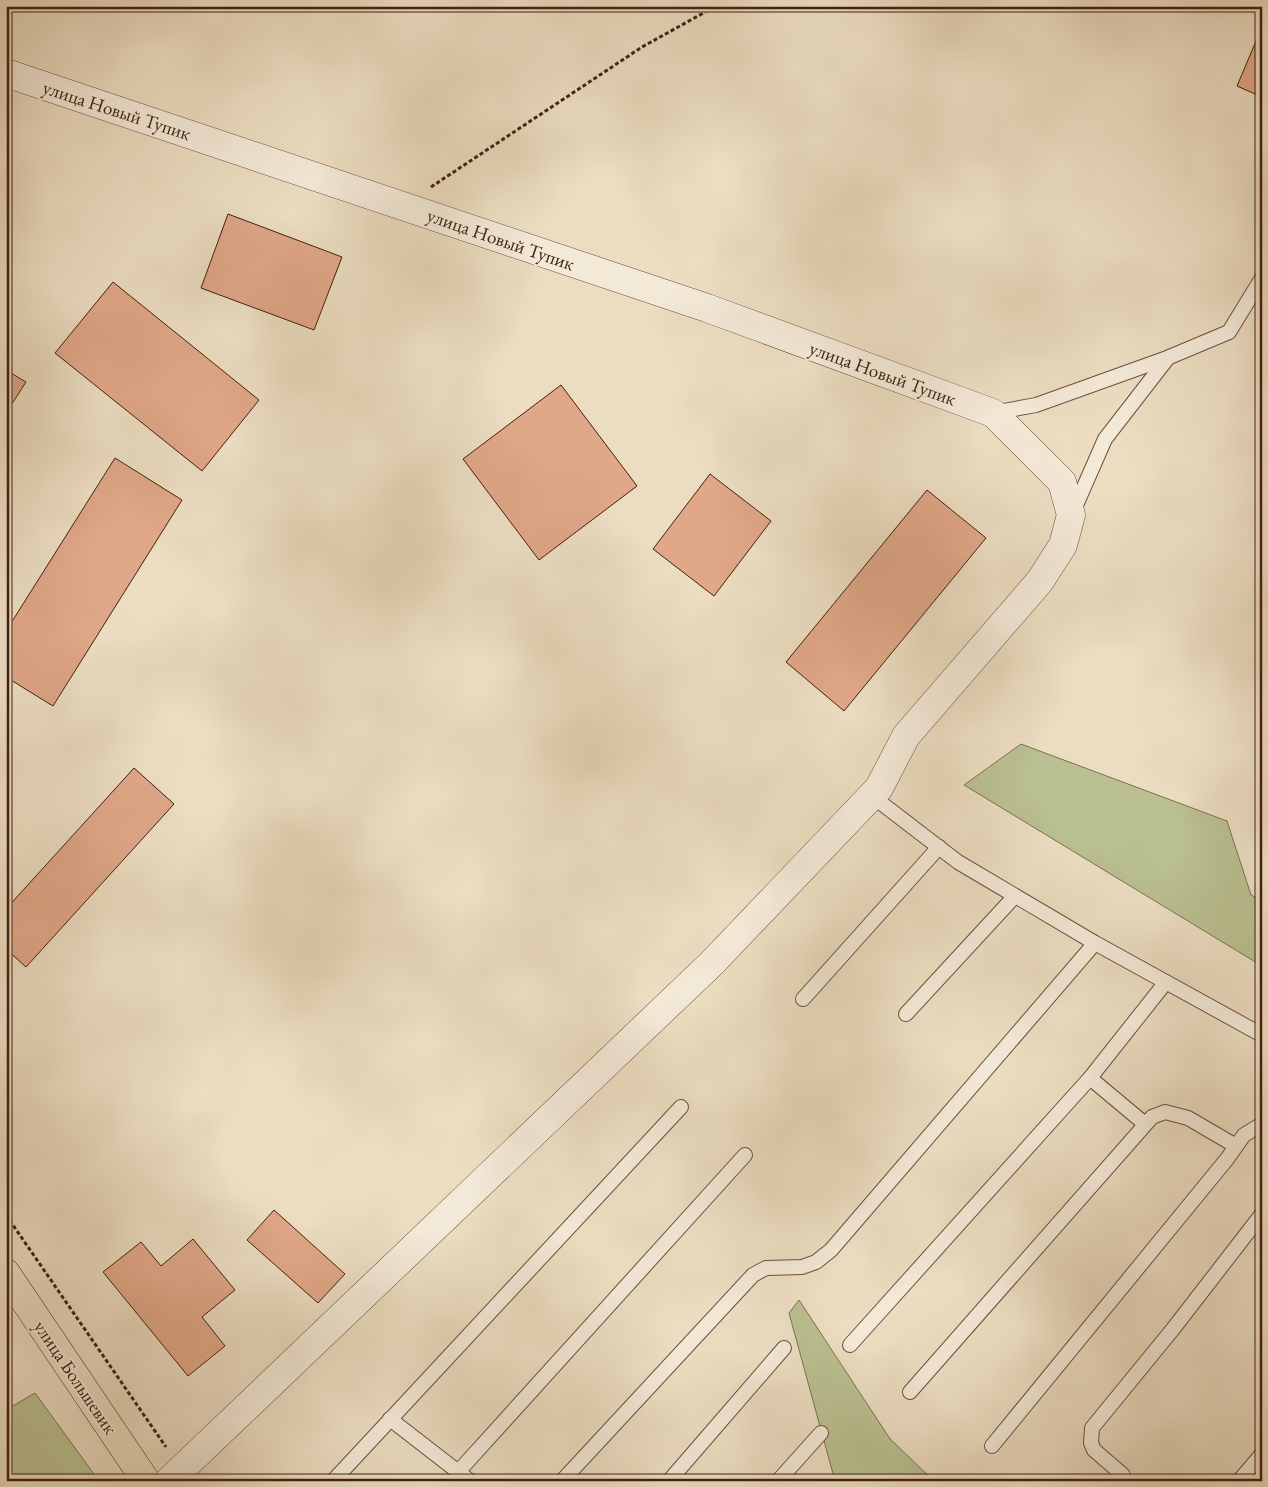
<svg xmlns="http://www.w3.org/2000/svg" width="1268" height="1487" viewBox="0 0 1268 1487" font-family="'EB Garamond',serif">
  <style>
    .green { fill: #bac091; stroke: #7e7050 }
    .building { fill: #e0a788; stroke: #422010 }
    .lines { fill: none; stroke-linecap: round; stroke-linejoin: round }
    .lane-casing { stroke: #6c4f3c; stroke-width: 16 }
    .street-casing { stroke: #6c4f3c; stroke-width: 29 }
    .primary-casing { stroke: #422010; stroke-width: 29 }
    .path { stroke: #422010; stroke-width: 3; stroke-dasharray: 4 2.5; stroke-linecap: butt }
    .lane { stroke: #f3e9d7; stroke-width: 14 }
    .street { stroke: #f3e9d7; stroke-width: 28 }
    .primary { stroke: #ecddc1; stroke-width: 28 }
    .labels { text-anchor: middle; stroke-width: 4; stroke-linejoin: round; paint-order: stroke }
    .street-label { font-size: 19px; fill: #422010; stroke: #f3e9d7 }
  </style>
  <rect width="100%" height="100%" fill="#ecddc1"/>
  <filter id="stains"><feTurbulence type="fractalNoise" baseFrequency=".004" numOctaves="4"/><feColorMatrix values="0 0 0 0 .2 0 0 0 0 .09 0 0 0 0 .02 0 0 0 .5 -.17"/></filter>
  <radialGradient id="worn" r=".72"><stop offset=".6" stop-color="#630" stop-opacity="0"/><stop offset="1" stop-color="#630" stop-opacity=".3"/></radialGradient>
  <g class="green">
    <path d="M1021,744L1227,821L1251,895L1262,901V966L964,785Z"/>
    <path d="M799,1300L890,1439L934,1481H835L789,1313Z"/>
    <path d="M35,1393L99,1481H6V1410Z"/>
  </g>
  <g class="building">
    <path d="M1262,27V97L1237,86Z"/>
    <path d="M228,214L342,257L314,330L201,288Z"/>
    <path d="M113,282L259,400L202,471L55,353Z"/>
    <path d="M6,370L26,382L6,413Z"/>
    <path d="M561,385L637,486L539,560L463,459Z"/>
    <path d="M115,458L182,500L53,706L6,677V631Z"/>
    <path d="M710,474L771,521L714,596L653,549Z"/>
    <path d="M927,490L986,538L844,711L786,662Z"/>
    <path d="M134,768L174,804L26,967L6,949V909Z"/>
    <path d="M274,1210L345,1274L318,1303L247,1240Z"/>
    <path d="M193,1239L235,1290L202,1317L225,1346L188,1376L103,1272L141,1242L161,1266Z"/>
  </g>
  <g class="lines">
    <defs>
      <g id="lane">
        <path d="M993,413L1036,405L1167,358L1229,332L1262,278"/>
        <path d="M1073,512L1105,439L1167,359"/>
        <path d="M872,796L958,862L1095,943L1262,1035"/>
        <path d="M803,999L939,847"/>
        <path d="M906,1014L1015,896"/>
        <path d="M1090,1078L1145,1124"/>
        <path d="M850,1345L1090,1078L1166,982"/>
        <path d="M910,1392L1152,1117L1165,1112L1188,1118L1236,1146"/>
        <path d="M390,1419L470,1481"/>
        <path d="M992,1446L1227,1159L1244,1135L1262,1124"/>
        <path d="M458,1472L745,1155"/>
        <path d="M1123,1475L1094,1450L1091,1443L1092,1428L1173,1329L1262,1214"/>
        <path d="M333,1481L681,1107"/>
        <path d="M562,1481L753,1275L766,1268L802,1267L816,1262L831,1250L1095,943"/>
        <path d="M669,1481L784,1348"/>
        <path d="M778,1481L821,1433"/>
        <path d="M1239,1481L1262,1454"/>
      </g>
      <path id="street" d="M6,73L707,308L993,413L1062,482L1071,515L1063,545L1040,581L906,736L879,788L713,962L169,1481"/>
      <path id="primary" d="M6,1273L146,1481"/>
    </defs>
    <use href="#lane" class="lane-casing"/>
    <use href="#street" class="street-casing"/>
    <use href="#primary" class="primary-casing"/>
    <g class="path">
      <path d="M431,187L642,47L716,6"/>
      <path d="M6,1215L166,1447"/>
    </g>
    <use href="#lane" class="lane"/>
    <use href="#street" class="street"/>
    <use href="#primary" class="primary"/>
  </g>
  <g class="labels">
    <g class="street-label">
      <text transform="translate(117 110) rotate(18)" y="7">улица Новый Тупик</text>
      <text transform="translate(501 239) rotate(19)" y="7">улица Новый Тупик</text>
      <text transform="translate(883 373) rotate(20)" y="7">улица Новый Тупик</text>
      <text transform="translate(76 1377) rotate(56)" y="7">улица Большевик</text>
    </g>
  </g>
  <rect width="1268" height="1487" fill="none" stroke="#ecddc1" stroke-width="25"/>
  <rect x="8" y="8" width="1253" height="1472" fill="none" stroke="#422010" stroke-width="2.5"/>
  <rect x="12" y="12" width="1243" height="1462" fill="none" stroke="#422010"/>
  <rect width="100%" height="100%" filter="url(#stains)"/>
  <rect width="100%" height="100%" fill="url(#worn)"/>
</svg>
